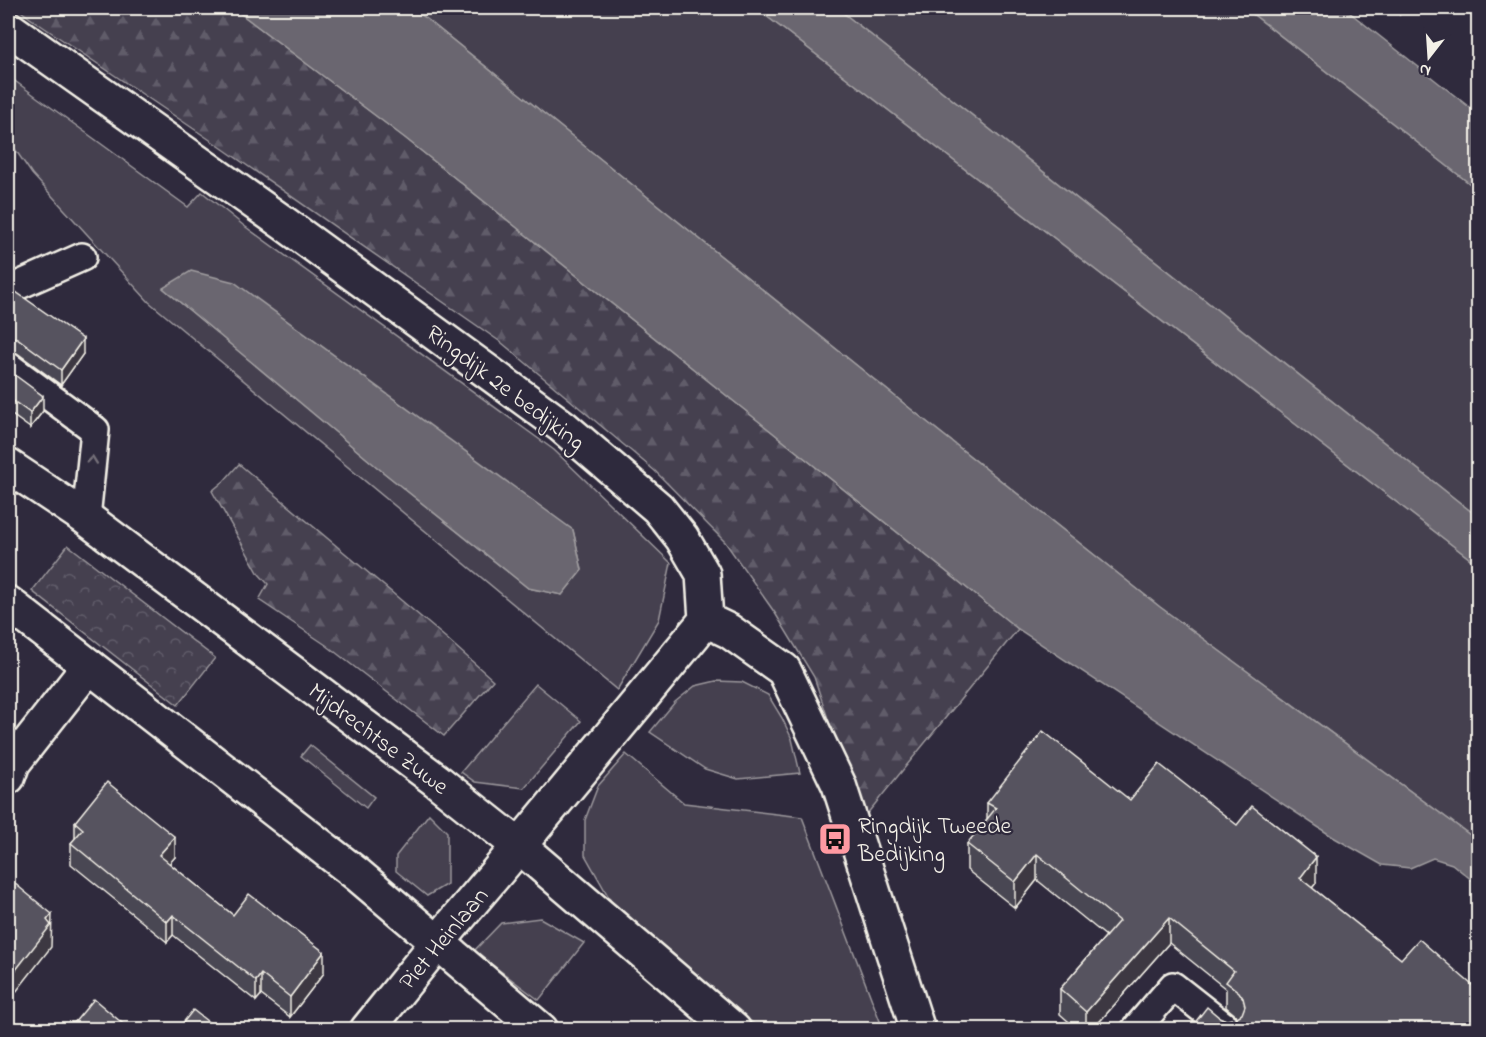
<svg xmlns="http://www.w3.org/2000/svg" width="1486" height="1037" viewBox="0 0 1486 1037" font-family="'Indie Flower',sans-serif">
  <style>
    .grass { fill: #454050; stroke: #9c989c; stroke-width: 1.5; fill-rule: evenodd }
    .forest { fill: url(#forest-firs); stroke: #9c989c; stroke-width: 1.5 }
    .park { fill: url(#park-crowns); stroke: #9c989c; stroke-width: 1.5 }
    .water { fill: #6a6670; stroke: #a19ea0; stroke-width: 1.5 }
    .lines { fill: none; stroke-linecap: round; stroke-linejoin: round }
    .service-casing { stroke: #f4f1e8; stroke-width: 32 }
    .minor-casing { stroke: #f4f1e8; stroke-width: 38 }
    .tertiary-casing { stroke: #f4f1e8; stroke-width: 38 }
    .service { stroke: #2f2a3d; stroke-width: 27 }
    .minor { stroke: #2f2a3d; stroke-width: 33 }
    .tertiary { stroke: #2f2a3d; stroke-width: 33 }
    .wall { fill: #4a4752; stroke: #f4f1e8; stroke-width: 1.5 }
    .shaded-wall { fill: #3c3942; stroke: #f4f1e8; stroke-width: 1.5 }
    .building { fill: #56525f; stroke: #f4f1e8; stroke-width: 1.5 }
    .oneway { stroke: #747079 }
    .labels { text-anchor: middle; stroke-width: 4.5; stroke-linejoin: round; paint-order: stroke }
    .street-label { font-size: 24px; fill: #f4f1e8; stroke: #2f2a3d }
    .poi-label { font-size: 24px; fill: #f4f1e8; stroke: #2f2a3d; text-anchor: start }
  </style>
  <defs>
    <pattern id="forest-firs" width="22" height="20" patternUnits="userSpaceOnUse" patternTransform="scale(1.5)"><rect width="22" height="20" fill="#454050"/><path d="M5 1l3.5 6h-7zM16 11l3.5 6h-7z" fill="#605c69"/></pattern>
    <pattern id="park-crowns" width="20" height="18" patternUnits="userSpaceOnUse" patternTransform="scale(1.5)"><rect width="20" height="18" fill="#454050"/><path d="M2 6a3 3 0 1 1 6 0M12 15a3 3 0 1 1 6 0" fill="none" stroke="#605c69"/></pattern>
  </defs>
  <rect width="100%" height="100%" fill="#2f2a3d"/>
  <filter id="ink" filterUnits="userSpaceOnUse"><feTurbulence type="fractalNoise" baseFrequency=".0167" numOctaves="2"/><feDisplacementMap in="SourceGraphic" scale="12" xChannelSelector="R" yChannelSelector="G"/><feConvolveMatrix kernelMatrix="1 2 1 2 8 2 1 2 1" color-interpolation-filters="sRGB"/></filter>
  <g filter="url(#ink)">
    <g class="grass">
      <path d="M413,8H756L1478,565V841L1160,607L912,410Z"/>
      <path d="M837,8H1245L1478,190V517Z"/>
      <path d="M8,76L188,207L202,192L243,225L554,450L671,563L659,620L617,690L149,302L32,174L8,139ZM163,288L573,530L582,570L562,595L528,588L383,472Z"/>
      <path d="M716,681L742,682L768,695L782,718L792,739L800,773L738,779L705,769L650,732L675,702L695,686Z"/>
      <path d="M536,684L581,721L524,788L475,782L461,772Z"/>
      <path d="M310,745L374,797L366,808L301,756Z"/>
      <path d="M626,754L684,803L802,817L883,1029H760L611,901L585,855V820L598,786Z"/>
      <path d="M429,814L447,832V884L427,896L396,871V856Z"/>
      <path d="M540,918L584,943L539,1000L474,951L501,923Z"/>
    </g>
    <g class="forest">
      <path d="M17,8H233L405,138L1018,629L862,820L814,677L775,613L725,542L655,471L502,343L219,146L30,18Z"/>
      <path d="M239,464L446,638L493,680L444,736L326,645L259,600L268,584L259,574L212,491L224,481Z"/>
    </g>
    <path class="park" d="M68,545L215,658L178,705L32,591Z"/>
    <g class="water">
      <path d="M233,8H413L912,410L1160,607L1478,841V885L1452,864L1433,858L1410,868L1382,865L1333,837L1018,629L405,138Z"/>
      <path d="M756,8H837L1478,517V565Z"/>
      <path d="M1245,8H1344L1478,114V190Z"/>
      <path d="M191,271L234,282L573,530L582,570L562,595L528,588L383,472L163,288Z"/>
    </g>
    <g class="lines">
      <defs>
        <g id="service">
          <path d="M8,290L82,257"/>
          <path d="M8,366L95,430L86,518"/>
          <path d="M1135,1030L1173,986L1229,1030"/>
        </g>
        <g id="minor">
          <path d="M8,466L86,518L436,780L519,846L438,942L367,1030"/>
          <path d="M8,603L358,875L541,1030"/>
          <path d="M706,620L729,631L784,670L839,785L918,1030"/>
          <path d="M8,777L13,763L89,666"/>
        </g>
        <path id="tertiary" d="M8,28L285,224L562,426L658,508L682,538L703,574L706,620L519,846L734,1030"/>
      </defs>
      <use href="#service" class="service-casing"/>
      <use href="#minor" class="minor-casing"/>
      <use href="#tertiary" class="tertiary-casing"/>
      <use href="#service" class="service"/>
      <use href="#minor" class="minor"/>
      <use href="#tertiary" class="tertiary"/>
    </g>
    <g class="wall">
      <path d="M1392,8H1404L1400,14Z"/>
      <path d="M8,290L83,354L61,385L17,353L8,351Z"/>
      <path d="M8,370L43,411L30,428L8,412Z"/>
      <path d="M1130,800L1237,825L1316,883L1312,888L1401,959L1479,991L1190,1029L1219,1017L1226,1020L1234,1019L1238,1017L1226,1007V989L1169,943L1093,1029H1077L1060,1014V989L1106,936L1037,880L1015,908L967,870V844L987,819V803Z"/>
      <path d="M75,822L175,857L169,863L233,915L324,973L290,1017L261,995L256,1001L173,935L167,942L71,864V843L75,839Z"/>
    </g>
    <g class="shaded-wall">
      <path d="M1400,8H1404L1400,14Z"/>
      <path d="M83,339V354L61,385V370Z"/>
      <path d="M43,396V411L30,428V413Z"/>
      <path d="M175,837V857L159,876V855Z"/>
      <path d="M1037,854V880L1015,908V882Z"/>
      <path d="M1316,857V883L1300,903V878Z"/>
      <path d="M52,914L51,947L8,1002V980L47,920Z"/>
      <path d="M173,915V935L167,942V922Z"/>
      <path d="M1169,918V943L1093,1029H1086V1012Z"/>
      <path d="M324,952V973L290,1017V997Z"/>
      <path d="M261,974V995L256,1001V981Z"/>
    </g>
    <g class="building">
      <path d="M8,290H13L83,339L61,370L17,338L8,336Z"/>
      <path d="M8,370L43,396L30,413L8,397Z"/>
      <path d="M1043,731L1130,800L1159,764L1237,825L1252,806L1316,857L1300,878L1401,959L1419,939L1479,991V1029H1190L1207,1007L1219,1017L1226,1020L1234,1019L1242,1014L1245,1006L1243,998L1239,992L1226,982L1234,971L1169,918L1086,1012L1060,989L1119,921L1037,854L1015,882L967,844L996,808L987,803Z"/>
      <path d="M107,782L175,837L159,855L233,915L249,894L324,952L290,997L261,974L256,981L173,915L167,922L71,843L83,829L75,822Z"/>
      <path d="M8,878L52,914L47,920L51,925L8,980Z"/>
      <path d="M94,999L129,1029H69Z"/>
      <path d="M193,1010L217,1029H178Z"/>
    </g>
    <defs><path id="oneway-chevron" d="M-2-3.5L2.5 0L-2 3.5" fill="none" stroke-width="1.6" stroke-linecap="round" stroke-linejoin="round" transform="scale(1.5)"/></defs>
    <use class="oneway" href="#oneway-chevron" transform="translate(92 460) rotate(-84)"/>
  </g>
  <defs>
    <symbol id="bus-square" viewBox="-11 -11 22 22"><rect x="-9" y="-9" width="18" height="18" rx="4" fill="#ff9aa2" stroke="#2f2a3d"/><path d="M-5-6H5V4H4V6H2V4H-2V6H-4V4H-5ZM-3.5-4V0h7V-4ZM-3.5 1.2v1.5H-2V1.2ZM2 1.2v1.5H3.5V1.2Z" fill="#111"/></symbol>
  </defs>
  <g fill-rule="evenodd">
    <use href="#bus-square" x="816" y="820" width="38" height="38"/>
  </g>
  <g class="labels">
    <g class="street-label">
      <text transform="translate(506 387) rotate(37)" y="8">Ringdijk 2e bedijking</text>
      <text transform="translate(379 738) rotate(37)" y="8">Mijdrechtse Zuwe</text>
      <text transform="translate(443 938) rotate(-50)" y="8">Piet Heinlaan</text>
    </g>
    <g class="poi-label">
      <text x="858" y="833">Ringdijk Tweede<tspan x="858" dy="28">Bedijking</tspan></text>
    </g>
  </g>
  <rect width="1486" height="1037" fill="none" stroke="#2f2a3d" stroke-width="30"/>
  <rect x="15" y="15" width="1456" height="1007" fill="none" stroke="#f4f1e8" stroke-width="2" filter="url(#ink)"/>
  <g transform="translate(1429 57) rotate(197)" stroke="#2f2a3d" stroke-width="4.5" paint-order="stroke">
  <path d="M0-4.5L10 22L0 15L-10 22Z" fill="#f4f1e8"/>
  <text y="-9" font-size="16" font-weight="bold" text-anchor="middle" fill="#f4f1e8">N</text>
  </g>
</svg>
